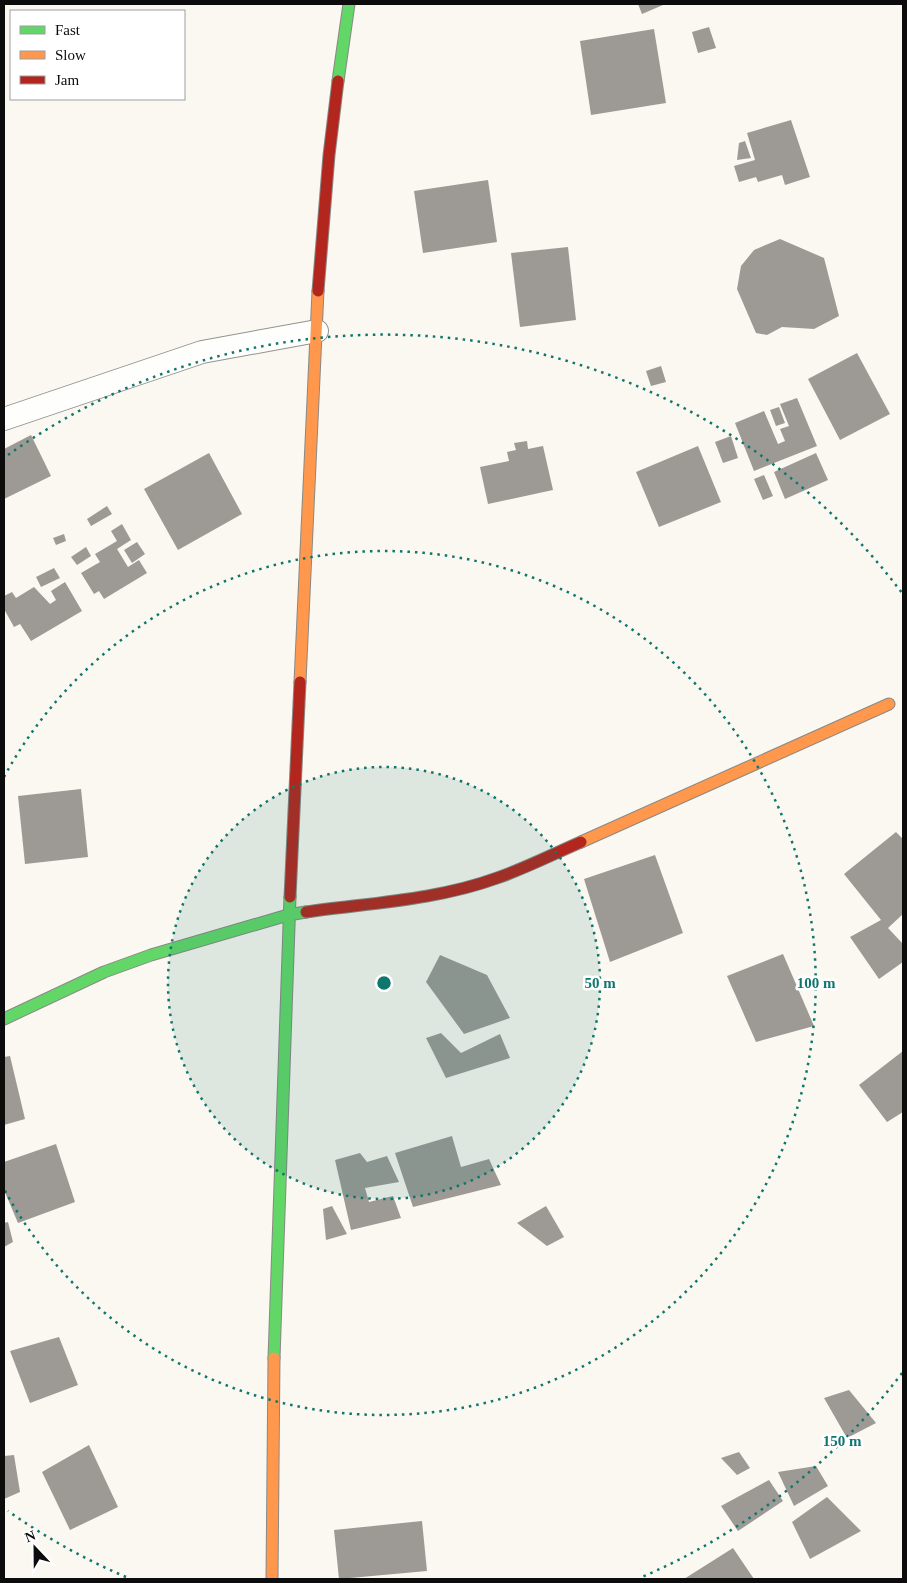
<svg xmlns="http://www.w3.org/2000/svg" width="907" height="1583" viewBox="0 0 907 1583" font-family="Georgia,serif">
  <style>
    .building { fill: #9d9a96 }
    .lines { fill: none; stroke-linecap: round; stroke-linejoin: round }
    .street-casing { stroke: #93928f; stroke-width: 24 }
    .fast-casing { stroke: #8a8985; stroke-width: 13 }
    .slow-casing { stroke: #8a8985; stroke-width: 13 }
    .jam-casing { stroke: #8a8985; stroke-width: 13 }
    .street { stroke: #fefefd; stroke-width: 22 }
    .fast { stroke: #63d668; stroke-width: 11 }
    .slow { stroke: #ff974d; stroke-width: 11 }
    .jam { stroke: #b3261e; stroke-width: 11 }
    .ring { fill: none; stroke: #0f766e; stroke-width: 2.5; stroke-dasharray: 2.5 5 }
    .centre { fill: #0f766e; stroke: #fff; stroke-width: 2.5 }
    .ring-label { font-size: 15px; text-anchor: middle; font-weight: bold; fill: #0f766e; stroke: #fff; stroke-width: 5; stroke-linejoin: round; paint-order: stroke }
  </style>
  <rect width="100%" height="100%" fill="#faf8f0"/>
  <g class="building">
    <path d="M638,4H663V5L642,14Z"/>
    <path d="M709,27L716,48L698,53L692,32Z"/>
    <path d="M654,29L666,103L591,115L580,41Z"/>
    <path d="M791,120L810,177L785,185L782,175L758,182L756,177L739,182L734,166L755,160L747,133Z"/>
    <path d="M745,141L751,158L737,160L739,143Z"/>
    <path d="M488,180L497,242L423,253L414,191Z"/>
    <path d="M780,239L824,258L839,316L814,329L782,327L767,335L756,333L737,289L741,266L754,250Z"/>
    <path d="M568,247L576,320L520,327L511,253Z"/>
    <path d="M857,353L890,414L840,440L808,379Z"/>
    <path d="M661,366L666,382L651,386L646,371Z"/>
    <path d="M797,398L817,446L754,471L735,423L764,411L778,444L785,441L780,429L789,426L780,404Z"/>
    <path d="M779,407L785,423L776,426L770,410Z"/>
    <path d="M31,435L51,476L4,499V449Z"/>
    <path d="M731,436L738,458L723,463L715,442Z"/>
    <path d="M527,441L528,449L543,446L553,490L488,504L480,467L509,461L507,452L516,450L514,443Z"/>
    <path d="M698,446L721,502L659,527L636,472Z"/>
    <path d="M209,453L242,514L178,550L144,489Z"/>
    <path d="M816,453L828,480L785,499L774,472Z"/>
    <path d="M764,475L773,496L763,500L754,479Z"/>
    <path d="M107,506L112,514L91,526L87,519Z"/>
    <path d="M122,524L131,540L117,549L128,567L139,560L147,573L104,599L99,591L94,594L81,573L100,562L95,554L117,541L111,531Z"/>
    <path d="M64,534L66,541L56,545L53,538Z"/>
    <path d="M137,542L145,554L132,563L124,550Z"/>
    <path d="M86,547L91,556L77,565L71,557Z"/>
    <path d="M54,568L60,578L41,587L36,577Z"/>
    <path d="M65,582L82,611L31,641L20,624L14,627L4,609V596L12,592L16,598L34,587L50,604L56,600L51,591Z"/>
    <path d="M81,789L88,857L25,864L18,796Z"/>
    <path d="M896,832L903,839V914L888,928L903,944V962L879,979L850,937L881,920L844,874Z"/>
    <path d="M655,855L683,933L610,962L584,879Z"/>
    <path d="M783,954L814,1026L756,1042L727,976Z"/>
    <path d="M440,955L487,975L510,1018L464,1034L426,982Z"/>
    <path d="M441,1033L461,1053L500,1034L510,1058L446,1078L426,1038Z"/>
    <path d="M903,1051V1112L887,1122L859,1085Z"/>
    <path d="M10,1056L25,1119L4,1125V1057Z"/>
    <path d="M452,1136L461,1167L489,1159L501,1185L413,1207L395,1153Z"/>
    <path d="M56,1144L75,1202L18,1223L4,1190V1162Z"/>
    <path d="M360,1153L367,1162L387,1156L399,1182L365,1188L369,1202L393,1196L401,1218L351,1230L335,1160Z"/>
    <path d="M332,1206L347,1234L326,1240L323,1209Z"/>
    <path d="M546,1206L564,1237L547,1246L517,1223Z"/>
    <path d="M8,1222L13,1242L4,1247V1223Z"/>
    <path d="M59,1337L78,1385L30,1403L10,1351Z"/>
    <path d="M849,1390L876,1423L847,1438L824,1398Z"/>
    <path d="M89,1445L118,1507L70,1530L42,1472Z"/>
    <path d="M739,1452L750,1468L737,1475L721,1458Z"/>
    <path d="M14,1455L20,1492L4,1499V1456Z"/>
    <path d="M816,1466L828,1486L794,1506L778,1472Z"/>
    <path d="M769,1480L783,1501L738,1531L721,1506Z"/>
    <path d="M827,1497L861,1531L810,1559L792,1522Z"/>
    <path d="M422,1521L427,1571L339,1579L334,1530Z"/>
    <path d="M733,1548L754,1579H684Z"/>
  </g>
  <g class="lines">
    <defs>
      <path id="street" d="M4,419L202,352L317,331"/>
      <g id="fast">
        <path d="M338,81L349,4"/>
        <path d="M4,1019L104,972L151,955L288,915L306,912"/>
        <path d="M274,1358L290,897"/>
      </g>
      <g id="slow">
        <path d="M300,682L318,291"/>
        <path d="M581,842L889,704"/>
        <path d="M272,1579L274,1358"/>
      </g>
      <g id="jam">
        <path d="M318,291L329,155L338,81"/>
        <path d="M290,897L300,682"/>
        <path d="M306,912C369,903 437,900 497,878C526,868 553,854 581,842"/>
      </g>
    </defs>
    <use href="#street" class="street-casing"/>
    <use href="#fast" class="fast-casing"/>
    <use href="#slow" class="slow-casing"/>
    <use href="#jam" class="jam-casing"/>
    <use href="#street" class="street"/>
    <use href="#fast" class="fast"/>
    <use href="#slow" class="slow"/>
    <use href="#jam" class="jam"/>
  </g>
  <circle cx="384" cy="983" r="216" fill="#0f766e" fill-opacity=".12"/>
  <g class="ring">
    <circle cx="384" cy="983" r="216"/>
    <path d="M4 777A432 432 0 1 1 4 1189"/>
    <path d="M902 1373A648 648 0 0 1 642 1577M126 1577A648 648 0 0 1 8 1511M8 455A648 648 0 0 1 902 593"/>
  </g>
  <circle cx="384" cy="983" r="8" class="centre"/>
  <g class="ring-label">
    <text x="600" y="988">50 m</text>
    <text x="816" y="988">100 m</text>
    <text x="842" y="1446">150 m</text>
  </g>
  <rect width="907" height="1583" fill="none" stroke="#0c0c0c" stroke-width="10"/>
  <rect x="10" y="10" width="175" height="90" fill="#ffffff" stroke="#9e9e9e"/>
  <rect x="20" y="26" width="25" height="8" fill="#63d668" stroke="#9e9e9e"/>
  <text x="55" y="35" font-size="15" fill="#0c0c0c">Fast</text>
  <rect x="20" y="51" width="25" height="8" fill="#ff974d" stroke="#9e9e9e"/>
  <text x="55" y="60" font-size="15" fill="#0c0c0c">Slow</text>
  <rect x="20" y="76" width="25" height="8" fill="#b3261e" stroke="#9e9e9e"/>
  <text x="55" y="85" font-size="15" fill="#0c0c0c">Jam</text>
  <g transform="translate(35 1548) rotate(338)" stroke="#ffffff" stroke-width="4" paint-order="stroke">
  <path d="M0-4L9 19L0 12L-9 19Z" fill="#0c0c0c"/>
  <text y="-8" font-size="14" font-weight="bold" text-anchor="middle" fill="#0c0c0c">N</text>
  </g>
</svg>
